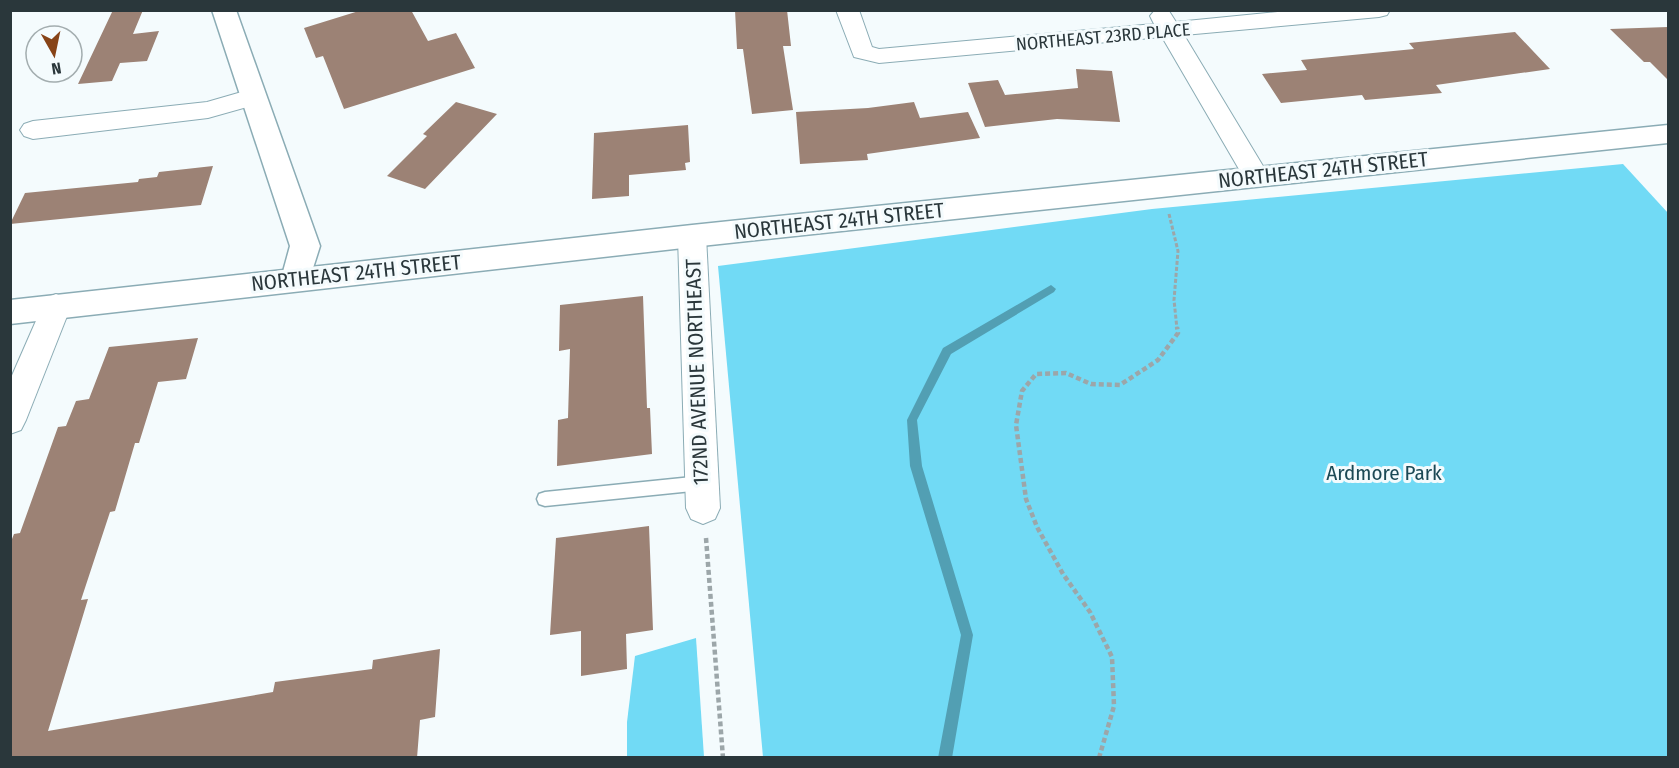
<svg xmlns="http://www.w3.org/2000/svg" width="1679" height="768" viewBox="0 0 1679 768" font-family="'Fira Sans Condensed',sans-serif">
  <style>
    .forest { fill: #71daf5 }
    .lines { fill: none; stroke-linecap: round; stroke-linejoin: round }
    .stream { fill: #529fb3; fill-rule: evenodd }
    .building { fill: #9c8275 }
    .service-casing { stroke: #8bacb5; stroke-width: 3 }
    .minor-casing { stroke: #8bacb5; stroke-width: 2 }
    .tertiary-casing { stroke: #8bacb5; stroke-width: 3 }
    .secondary-casing { stroke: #8bacb5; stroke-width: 3 }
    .path-far1 { stroke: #9ca6a9; stroke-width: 3; stroke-dasharray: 4 2; stroke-linecap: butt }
    .path { stroke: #9ca6a9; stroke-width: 4.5; stroke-dasharray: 5 3; stroke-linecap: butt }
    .service { fill: #fff; fill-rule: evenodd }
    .minor { fill: #fff; fill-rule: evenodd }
    .tertiary { fill: #fff; fill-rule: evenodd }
    .secondary { fill: #fff; fill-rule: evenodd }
    .labels { text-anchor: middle; stroke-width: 6; stroke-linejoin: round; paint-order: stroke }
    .far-street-label { font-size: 18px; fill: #2a373b; stroke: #f4fbfd }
    .street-label { font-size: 21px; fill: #2a373b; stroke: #f4fbfd }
    .park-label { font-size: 21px; fill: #1b4955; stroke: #f4fbfd }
  </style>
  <rect width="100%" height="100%" fill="#f4fbfd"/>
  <g class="forest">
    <path d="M1623,164L1668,213V757H763L718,266L1152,209Z"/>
    <path d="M696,638L704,757H627V722L635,656Z"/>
  </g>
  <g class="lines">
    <path class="stream" d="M1051,285L1056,289L1054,292L951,354L917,420L922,466L973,635L952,758H938L961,635L910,466L907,420L943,348Z"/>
  </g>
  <g class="building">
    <path d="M113,10H143L133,34L159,31L147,61L120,63L112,81L78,84Z"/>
    <path d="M362,10H411L428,41L456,33L475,68L344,109L323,56L316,58L304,28Z"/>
    <path d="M735,10H787L791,46H783L793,110L752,114L743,49H737Z"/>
    <path d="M1668,27V80L1650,62H1644L1610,29Z"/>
    <path d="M1515,32L1550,69L1436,85L1442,93L1365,100L1362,95L1281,103L1262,74L1307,70L1301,60L1414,49L1409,43Z"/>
    <path d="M1076,69L1112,71L1120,122L1057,119L985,127L968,83L998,80L1005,95L1078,88Z"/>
    <path d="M456,102L497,114L425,189L387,176L427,136L423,134Z"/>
    <path d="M914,102L920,118L968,112L980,138L867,154L868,160L800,164L796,112L868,108Z"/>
    <path d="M688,125L690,162L685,163L686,170L629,175V196L592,199L594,133Z"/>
    <path d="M213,166L201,205L10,224L25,193L138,182L139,179L157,177L159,172Z"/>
    <path d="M643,296L647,408H650L652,454L557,466L558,420L568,418L570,349L559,351L560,305Z"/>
    <path d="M198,338L186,379L158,382L139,443H135L115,511L110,512L81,600L88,599L48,731L273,692L275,682L372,669L373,660L440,649L435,717L420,720L417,758H10V544L14,534L20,533L58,427L66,426L76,401L89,399L109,347Z"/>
    <path d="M649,526L653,630L626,634L627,669L581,676V631L550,635L556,538Z"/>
  </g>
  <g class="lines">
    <defs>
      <path id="service" d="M702,476L708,478L710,483L708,488L702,490L545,506L539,504L537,499L539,494L545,492Z"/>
      <g id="minor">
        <path d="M836,10H859L872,47L879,49L1154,24L1150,16L1155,10L1169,11L1176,22L1298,10H1390L1387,15L1379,17L1184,35L1269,176L1265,183L1256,185L1247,183L1162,37L879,63L854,57Z"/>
        <path d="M252,89L261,91L264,97L261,103L208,118L33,139L24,136L20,130L24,124L33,121L207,102Z"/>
        <path d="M692,226L702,229L706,236L720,508L715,519L703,524L691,519L686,508L678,236L682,229Z"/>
        <path d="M56,294L66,298L71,306L26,420L21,430L10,434V380L46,298Z"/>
      </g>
      <path id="tertiary" d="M212,10H236L320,246L307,287L296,291L285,287L281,279L290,246Z"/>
      <path id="secondary" d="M1668,125V143L692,247L10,324V300L692,225Z"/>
    </defs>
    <use href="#service" class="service-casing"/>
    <use href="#minor" class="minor-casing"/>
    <use href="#tertiary" class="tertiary-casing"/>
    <use href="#secondary" class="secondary-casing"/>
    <path class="path-far1" d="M1169,214L1178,251L1174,300L1177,329"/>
    <g class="path">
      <path d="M706,538L723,758"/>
      <path d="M1099,758L1114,706L1112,657L1090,612L1063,574L1037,527L1026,499L1016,425L1022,391L1036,374L1066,373L1091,384L1120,385L1158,360L1178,333L1177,327"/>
    </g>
    <use href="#service" class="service"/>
    <use href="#minor" class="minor"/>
    <use href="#tertiary" class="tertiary"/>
    <use href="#secondary" class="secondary"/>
  </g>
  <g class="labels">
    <g class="far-street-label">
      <text transform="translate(1103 37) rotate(-5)" y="6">NORTHEAST 23RD PLACE</text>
    </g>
    <g class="street-label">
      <text transform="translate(1323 170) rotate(-6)" y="7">NORTHEAST 24TH STREET</text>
      <text transform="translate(839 221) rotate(-6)" y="7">NORTHEAST 24TH STREET</text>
      <text transform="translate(356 273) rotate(-6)" y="7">NORTHEAST 24TH STREET</text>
      <text transform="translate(697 372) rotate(-92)" y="7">172ND AVENUE NORTHEAST</text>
    </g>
    <g class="park-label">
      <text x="1384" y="480">Ardmore Park</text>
    </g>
  </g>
  <rect width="1679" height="768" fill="none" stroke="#2a373b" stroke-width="24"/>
  <g transform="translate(54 54) rotate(171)"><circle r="28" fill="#f4fbfd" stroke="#a3adaf" stroke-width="1.5"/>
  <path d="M0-4.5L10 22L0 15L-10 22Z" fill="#874317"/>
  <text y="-9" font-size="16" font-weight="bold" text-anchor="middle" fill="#2a373b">N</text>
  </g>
</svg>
